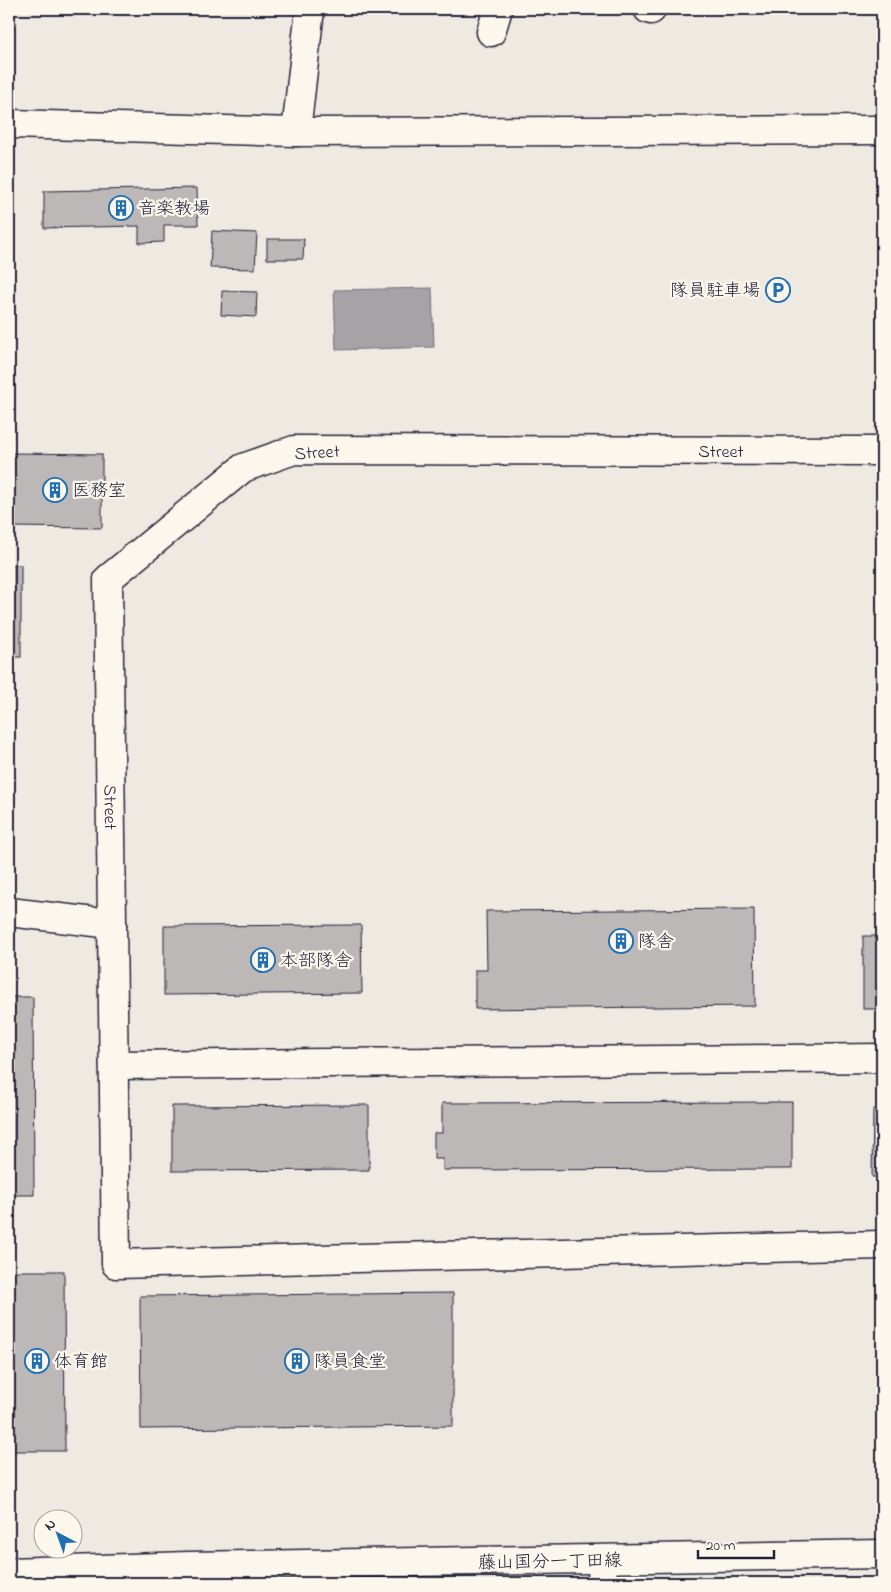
<svg xmlns="http://www.w3.org/2000/svg" width="891" height="1592" viewBox="0 0 891 1592" font-family="'Indie Flower','Klee One',sans-serif">
  <style>
    .water { fill: #a6a3a7; stroke: #716f7c }
    .building { fill: #bcb8b8; stroke: #22223b }
    .lines { fill: none; stroke-linecap: round; stroke-linejoin: round }
    .minor-casing { stroke: #22223b; stroke-width: 31 }
    .major-casing { stroke: #22223b; stroke-width: 31 }
    .minor { stroke: #fbf7ec; stroke-width: 28 }
    .major { stroke: #fbf7ec; stroke-width: 28 }
    .labels { text-anchor: middle; stroke-width: 4.5; stroke-linejoin: round; paint-order: stroke }
    .poi-label { font-size: 18px; fill: #22223b; stroke: #fbf7ec; text-anchor: start }
    .street-label { font-size: 18px; fill: #22223b; stroke: #fbf7ec }
  </style>
  <rect width="100%" height="100%" fill="#eeeae2"/>
  <filter id="ink" filterUnits="userSpaceOnUse"><feTurbulence type="fractalNoise" baseFrequency=".02" numOctaves="2"/><feDisplacementMap in="SourceGraphic" scale="10" xChannelSelector="R" yChannelSelector="G"/><feConvolveMatrix kernelMatrix="1 2 1 2 8 2 1 2 1" color-interpolation-filters="sRGB"/></filter>
  <g filter="url(#ink)">
    <path class="water" d="M432,288L434,347L336,350L334,290Z"/>
    <g class="building">
      <path d="M197,188L198,225H164V242L139,243V226L44,228V191Z"/>
      <path d="M212,231L257,233L255,269L210,268Z"/>
      <path d="M267,239H304L303,259H267Z"/>
      <path d="M222,291L257,292L256,317L221,315Z"/>
      <path d="M9,453L102,454V528L9,527Z"/>
      <rect x="9" y="565" width="12" height="92"/>
      <path d="M754,909L755,1006L475,1009V970H487L486,911Z"/>
      <path d="M361,925L362,993L164,995V926Z"/>
      <rect x="863" y="936" width="19" height="73"/>
      <path d="M9,997H33L34,1195H9Z"/>
      <path d="M792,1102V1169L443,1170V1159H434V1133H442V1103Z"/>
      <path d="M369,1105V1170L172,1171V1106Z"/>
      <path d="M873,1109H882V1177H872Z"/>
      <path d="M9,1271H64L65,1451H9Z"/>
      <path d="M453,1293V1426L141,1429L140,1296Z"/>
    </g>
    <g class="lines">
      <defs>
        <g id="minor">
          <path d="M648,9L651,10"/>
          <path d="M491,32L498,9"/>
          <path d="M9,124L296,132L882,130"/>
          <path d="M296,132L310,9"/>
          <path id="s1" d="M882,451L294,450L243,468L108,579L116,1264L882,1245"/>
          <path d="M9,912L112,924"/>
          <path d="M114,1065L882,1058"/>
          <path d="M602,1583L603,1560"/>
        </g>
        <path id="major" d="M9,1572L188,1566L882,1554"/>
      </defs>
      <use href="#minor" class="minor-casing"/>
      <use href="#major" class="major-casing"/>
      <use href="#minor" class="minor"/>
      <use href="#major" class="major"/>
    </g>
  </g>
  <defs>
    <symbol id="building-ring" viewBox="-11 -11 22 22"><circle r="9.5" fill="#fbf7ec" stroke="#1f6fb2" stroke-width="1.5"/><path d="M-4-6H4V6H1V3H-1V6H-4ZM-2.5-4.3h1.7v1.8h-1.7ZM.8-4.3h1.7v1.8H.8ZM-2.5-1h1.7V.8h-1.7ZM.8-1h1.7V.8H.8Z" fill="#1f6fb2"/></symbol>
    <symbol id="parking-ring" viewBox="-11 -11 22 22"><circle r="9.5" fill="#fbf7ec" stroke="#1f6fb2" stroke-width="1.5"/><path d="M-3.5-5.5H1a3.5 3.5 0 0 1 0 7H-1V5.5H-3.5ZM-1-3.4V-.6H.8a1.4 1.4 0 0 0 0-2.8Z" fill="#1f6fb2"/></symbol>
  </defs>
  <g fill-rule="evenodd">
    <use href="#building-ring" x="107" y="194" width="28" height="28"/>
    <use href="#parking-ring" x="764" y="276" width="28" height="28"/>
    <use href="#building-ring" x="41" y="476" width="28" height="28"/>
    <use href="#building-ring" x="607" y="927" width="28" height="28"/>
    <use href="#building-ring" x="249" y="946" width="28" height="28"/>
    <use href="#building-ring" x="23" y="1347" width="28" height="28"/>
    <use href="#building-ring" x="283" y="1347" width="28" height="28"/>
  </g>
  <g class="labels">
    <g class="poi-label">
      <text x="138" y="214">音楽教場</text>
      <text x="760" y="296" text-anchor="end">隊員駐車場</text>
      <text x="72" y="496">医務室</text>
      <text x="638" y="947">隊舎</text>
      <text x="280" y="966">本部隊舎</text>
      <text x="54" y="1367">体育館</text>
      <text x="314" y="1367">隊員食堂</text>
    </g>
    <g class="street-label">
      <text x="721" y="457">Street</text>
      <text transform="translate(317 452) rotate(-3)" y="6">Street</text>
      <text dy="6" stroke="none"><textPath href="#s1" startOffset="1045">Street</textPath></text>
      <text transform="translate(550 1561) rotate(-1)" y="6">藤山国分一丁田線</text>
    </g>
  </g>
  <rect width="891" height="1592" fill="none" stroke="#fbf7ec" stroke-width="30"/>
  <rect x="15" y="15" width="861" height="1562" fill="none" stroke="#22223b" stroke-width="2" filter="url(#ink)"/>
  <g transform="translate(58 1534) rotate(319)"><circle r="24" fill="#fbf7ec" stroke="#a4a2a5"/>
  <path d="M0-4L9 19L0 12L-9 19Z" fill="#1f6fb2"/>
  <text y="-8" font-size="14" font-weight="bold" text-anchor="middle" fill="#22223b">N</text>
  </g>
  <path d="M698 1550v8h76v-8" fill="none" stroke="#22223b" stroke-width="2.5"/>
  <text x="706" y="1550" font-size="15" fill="#22223b" stroke="#fbf7ec" stroke-width="4" paint-order="stroke">20 m</text>
</svg>
